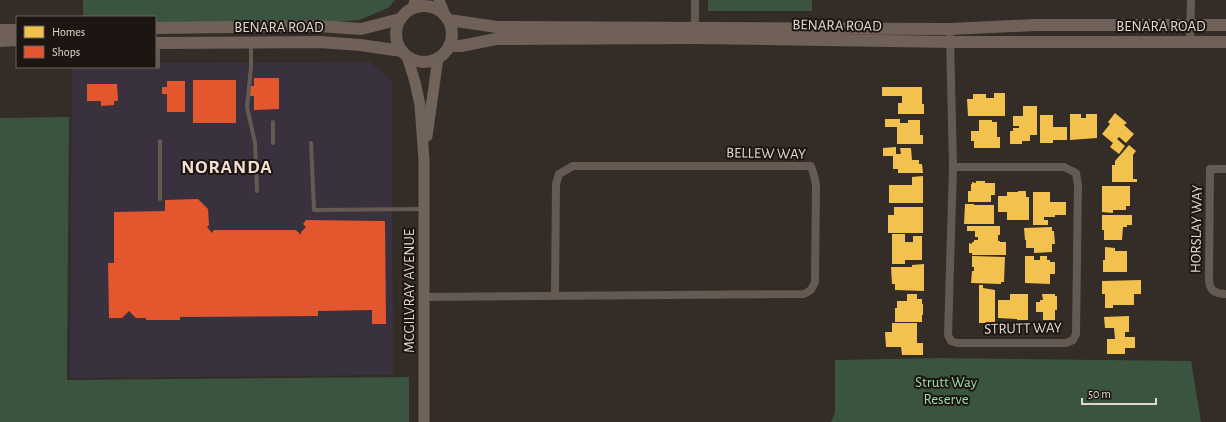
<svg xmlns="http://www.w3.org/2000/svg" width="1226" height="422" viewBox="0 0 1226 422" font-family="'Alegreya Sans',sans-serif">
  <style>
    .commercial { fill: #39313e }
    .green { fill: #3a5440 }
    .homes { fill: #f2c14e }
    .shops { fill: #e4572e }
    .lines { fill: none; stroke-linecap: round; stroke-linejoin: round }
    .lane { stroke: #655a52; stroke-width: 4 }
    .street { stroke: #655a52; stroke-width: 8 }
    .secondary { stroke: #706359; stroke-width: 11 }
    .primary { stroke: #6f6157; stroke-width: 12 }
    .labels { text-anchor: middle; stroke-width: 4; stroke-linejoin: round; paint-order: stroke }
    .street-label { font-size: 15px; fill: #e0d6d0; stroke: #1c1511 }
    .park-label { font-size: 15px; fill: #96dba9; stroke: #1c1511 }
    .district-label { font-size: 19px; font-weight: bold; letter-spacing: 1px; fill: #f2dfd2; stroke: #1c1511 }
  </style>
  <rect width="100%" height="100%" fill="#332c27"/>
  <path class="commercial" d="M370,62L392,81L393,375L70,378L72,67H155V63Z"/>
  <g class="green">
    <path d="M83,0H395L388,8L359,20L337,22L155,24V17H83Z"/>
    <rect x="708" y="0" width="104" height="11"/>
    <path d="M69,117L67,380L409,377V422H0V118Z"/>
    <path d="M941,358L1191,361L1201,422H831L835,413V360Z"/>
  </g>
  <g class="homes">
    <path d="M882,87H922V104H924V114H898V103H902V96H882Z"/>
    <path d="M994,93H1005V116H968L967,99H973V94H986V98H994Z"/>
    <path d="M1023,106H1037V135H1030V141H1022V144H1010V131H1013V128H1019V126H1013V116H1023Z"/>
    <path d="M1115,113L1127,123L1124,125L1134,134L1126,143L1119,137L1117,139L1125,146L1119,154L1110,147L1113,143L1102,134L1110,124L1108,122Z"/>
    <path d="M1070,114H1081V118H1086V114H1097V138L1070,140Z"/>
    <path d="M1040,115H1053V127H1067V140H1053V143H1040Z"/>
    <path d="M885,119H900V123H908V120H920V135H923V144H897V127H885Z"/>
    <path d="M979,120H992V122H997V137H1000V148H974V141H971V131H979Z"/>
    <path d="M1129,145L1136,151L1133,155V179H1137V182H1112V165H1115V161Z"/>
    <path d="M896,147V154H901L900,148H911L912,160H919V164H922L923,173H898V169H893V156H883V148Z"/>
    <path d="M923,176V203H889V185H912V177Z"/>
    <path d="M976,181H985V183H995V195H991V202H968V191H971V184H972V182L976,183Z"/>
    <path d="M1102,186H1130V206H1126V210H1113V213L1102,212Z"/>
    <path d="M1018,191H1026V197H1029V220H1007V212H998V196H1007V192H1018Z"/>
    <path d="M1033,192H1050V202H1066V215H1055V217H1044V220H1048V225H1033Z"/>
    <path d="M965,204H974V205H994V224H964Z"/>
    <path d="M894,207H923V233H888V215H894Z"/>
    <path d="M1102,215H1132V225H1127V227H1123L1122,240H1104V230H1102Z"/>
    <path d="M967,226H1000V235H998V241H1000V242H1006V255H972V253H969V243L972,244V242H974V240H978V237H975V231H967Z"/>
    <path d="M1052,227V231H1054L1055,244H1052V252L1034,253V248H1026V240H1025L1024,228Z"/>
    <path d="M892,234H905V242H913V236H922V260H905V264H892Z"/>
    <path d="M1105,247L1115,248V251H1127V272H1103V260H1105Z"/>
    <path d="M972,256L1005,257L1004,282H1001V284L971,283L972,271H974V267H972Z"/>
    <path d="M1025,256H1034V260H1040V256H1047V260H1050V262H1055V274H1050V284L1025,283Z"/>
    <path d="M924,264V291L895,290V284H892L891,267H912V265Z"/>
    <path d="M1141,280V294H1134V305H1113V308H1105V294H1102V281Z"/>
    <path d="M979,285H983V288L995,290V327H986V323H979Z"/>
    <path d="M907,294H917V299H922V304H923V315H922V322H895V308H897V301H907Z"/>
    <path d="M1010,294H1028V320H1017V319L998,318V300H1010Z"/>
    <path d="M1042,294H1055V296H1057V310H1055V320H1043V312H1036V302H1040V300H1043Z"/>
    <path d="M1129,316V332H1125V337H1135V348H1125V354H1107V339H1115L1114,328H1105L1104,317Z"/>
    <path d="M892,323H917V343H923V355H902L901,347H886L885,332H892Z"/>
  </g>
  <g class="shops">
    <path d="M254,78H279V109L254,110V96H249V86H254Z"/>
    <rect x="193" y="80" width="43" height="43"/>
    <path d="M167,81H185V112H167V94H162V87H167Z"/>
    <path d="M87,84H117L118,101H114V105L101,106V101H87Z"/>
    <path d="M198,199L208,209L209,225L207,227L212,233L214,230H296L301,235V232L306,227L303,224L306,220L385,221L386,324H372V310L318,311V316L180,317V320H146V318H136L129,311L122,318H109L108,263H114V212L165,211V200Z"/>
  </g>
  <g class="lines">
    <g class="lane">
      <path d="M158,44V67"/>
      <path d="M251,44V67L247,107L255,143L257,191"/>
      <path d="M273,122V143"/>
      <path d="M160,141V199"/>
      <path d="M311,143L314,210L424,209"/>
    </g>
    <g class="street">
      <path d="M695,0V31"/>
      <path d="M950,37L953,167L948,335L951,341L957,343H1066L1073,340L1076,334L1078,185L1076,173L1064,167H953"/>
      <path d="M1190,41L1191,0"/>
      <path d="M1226,169H1210L1209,278C1209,290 1214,294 1226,294"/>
      <path d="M424,297L804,294L811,290L815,282L816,185L814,175L811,166H573L559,174L556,184L555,295"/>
    </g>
    <g class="secondary">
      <path d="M439,0L445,15"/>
      <path d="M413,8L415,0"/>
      <path d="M407,56L415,82L420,105L424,160V422"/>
      <path d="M427,136L438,58"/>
    </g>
    <g class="primary">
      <circle cx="424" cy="34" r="28"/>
      <path d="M449,20L497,27L950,29L1035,25H1226"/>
      <path d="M155,28L319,26L361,29L400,19"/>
      <path d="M0,30H17"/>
      <path d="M0,41L17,40"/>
      <path d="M155,43L320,42L360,45L402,51"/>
      <path d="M449,46H461L496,39L695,38L950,42H1226"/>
    </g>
  </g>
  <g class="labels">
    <g class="street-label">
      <text transform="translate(837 25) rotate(1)" y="5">BENARA ROAD</text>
      <text x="1161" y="31">BENARA ROAD</text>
      <text x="279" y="32">BENARA ROAD</text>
      <text transform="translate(766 153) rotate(1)" y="5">BELLEW WAY</text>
      <text transform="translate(1196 229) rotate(-89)" y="5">HORSLAY WAY</text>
      <text transform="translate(409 291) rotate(-90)" y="5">MCGILVRAY AVENUE</text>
      <text transform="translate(1023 328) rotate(-1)" y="5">STRUTT WAY</text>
    </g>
    <g class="park-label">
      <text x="946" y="387">Strutt Way<tspan x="946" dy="17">Reserve</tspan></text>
    </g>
    <g class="district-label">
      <text x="227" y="173">NORANDA</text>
    </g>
  </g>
  <rect x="16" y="16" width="140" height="52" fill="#1c1511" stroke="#6a625d"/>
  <rect x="24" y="26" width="20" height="12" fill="#f2c14e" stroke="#6a625d"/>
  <text x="52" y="36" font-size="12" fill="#e0d6d0">Homes</text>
  <rect x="24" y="46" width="20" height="12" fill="#e4572e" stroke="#6a625d"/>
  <text x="52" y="56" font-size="12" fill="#e0d6d0">Shops</text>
  <path d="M1082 398v6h74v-6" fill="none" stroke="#e0d6d0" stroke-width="2"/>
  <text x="1088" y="398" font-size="12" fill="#e0d6d0" stroke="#1c1511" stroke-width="3" paint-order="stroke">50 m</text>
</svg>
